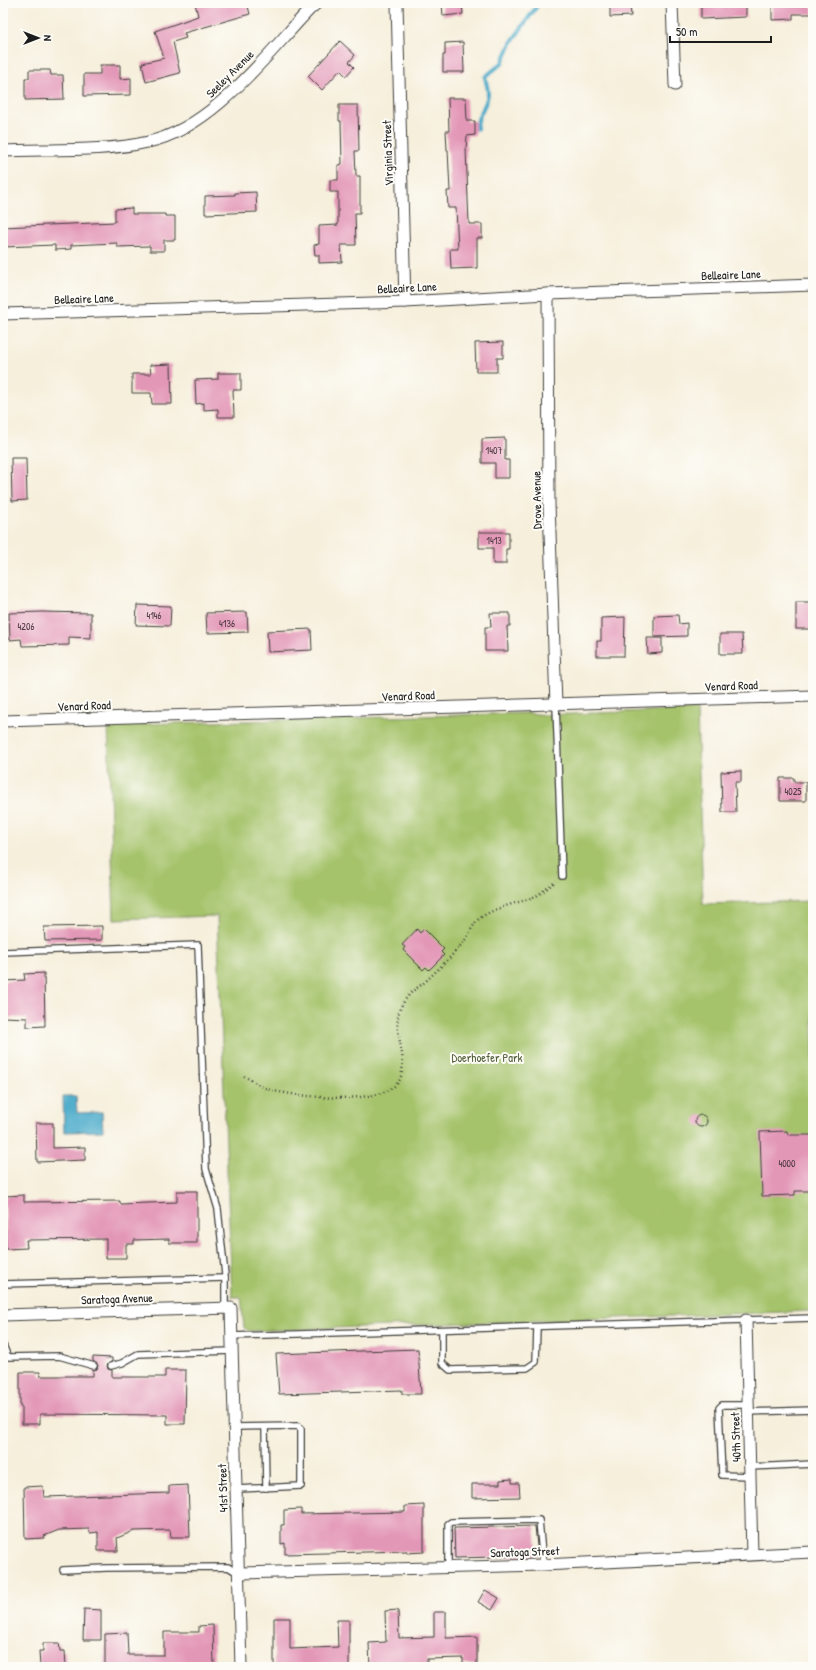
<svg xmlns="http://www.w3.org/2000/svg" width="816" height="1670" viewBox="0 0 816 1670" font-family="'Patrick Hand',sans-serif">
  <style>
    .green { fill: #a5c36a; stroke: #607043 }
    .water { fill: #4daccb; stroke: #346474 }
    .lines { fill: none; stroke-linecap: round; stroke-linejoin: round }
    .stream { stroke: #4daccb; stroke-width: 4 }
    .building { fill: #e397b7 }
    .service-casing { stroke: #3d3c39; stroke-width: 8 }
    .minor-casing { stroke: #3d3c39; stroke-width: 13 }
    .path { stroke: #3d3c39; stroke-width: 2.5; stroke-dasharray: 1 3; stroke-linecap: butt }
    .service { stroke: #fff; stroke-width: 5.5 }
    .minor { stroke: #fff; stroke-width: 11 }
    .labels { text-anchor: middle; stroke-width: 4; stroke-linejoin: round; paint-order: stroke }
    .number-label { font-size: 10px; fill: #4e3b43 }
    .street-label { font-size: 12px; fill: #1c1c1c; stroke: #fdfcf7 }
    .park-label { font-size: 12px; fill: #535f3b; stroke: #fdfcf7 }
  </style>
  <rect width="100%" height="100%" fill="#fdfcf7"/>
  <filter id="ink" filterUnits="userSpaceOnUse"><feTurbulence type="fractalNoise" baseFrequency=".025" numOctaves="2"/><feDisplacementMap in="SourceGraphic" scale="8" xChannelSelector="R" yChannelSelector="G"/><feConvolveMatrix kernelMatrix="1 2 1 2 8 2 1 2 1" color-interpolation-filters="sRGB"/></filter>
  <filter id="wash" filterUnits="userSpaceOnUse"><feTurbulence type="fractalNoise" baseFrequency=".012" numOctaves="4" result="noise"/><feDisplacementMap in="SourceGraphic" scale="16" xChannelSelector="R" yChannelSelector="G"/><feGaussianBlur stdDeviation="0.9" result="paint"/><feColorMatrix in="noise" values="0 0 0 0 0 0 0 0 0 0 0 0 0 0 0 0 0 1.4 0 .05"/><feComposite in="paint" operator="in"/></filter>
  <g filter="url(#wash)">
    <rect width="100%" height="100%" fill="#f6efdc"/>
    <path class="green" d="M697,709L703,904L813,901V1311L249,1331L244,1328L241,1297H232L217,916L114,919L108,725L528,713L546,715Z"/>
    <path class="water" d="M63,1096H76L77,1113L102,1112L103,1131L64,1132Z"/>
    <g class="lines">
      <path class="stream" d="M477,129C475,117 488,105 488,93C488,88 486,82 485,77L502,63L511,43L539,3"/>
    </g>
    <g id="blocks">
      <g class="building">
        <path d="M195,3H247L250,14L184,33L186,38L173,42L180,73L146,82L142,63L164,58L155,31L198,16Z"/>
        <path d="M442,3H462L463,14L443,16Z"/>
        <path d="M610,3H630L631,16L610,17Z"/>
        <path d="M701,3H746V17L701,19Z"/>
        <path d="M772,3H812L813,14H793V19L772,20Z"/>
        <path d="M340,41L355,55L349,62L354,67L346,76L340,70L322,90L308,76Z"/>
        <path d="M463,42L464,72H443V55H445V43Z"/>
        <path d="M100,65H120V79L131,78V95L84,96V74H100Z"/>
        <path d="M29,70H50L51,75H63L64,99L25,100V78H29Z"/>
        <path d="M448,98H466L467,121H475V135L467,136L466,149L469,224H482V238H477V268L451,269L450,249H458L456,208H448L447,191H450L448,150H447L446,131H449Z"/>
        <path d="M339,105H358L359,151H355L356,176H360V213H355L356,245H341L342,262L319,263V255H315L314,245L319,244V226L338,225V192H330V180H338V165L342,164L341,121H339Z"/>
        <path d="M256,192L257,212L205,214V196L235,195V193Z"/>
        <path d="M132,208V214H165V216H175V240H164V251H150V246L117,247V243L71,245V249L55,250V245L3,247V227L115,222V209Z"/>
        <path d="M503,342V358H497V372H476L475,343Z"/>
        <path d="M171,364L172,404H152L151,393H132V374H151L150,365Z"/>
        <path d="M218,373H241V390H233L234,417H218V409L204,410V403L196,404L195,380L218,379Z"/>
        <path d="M505,438V460H509V478H495V463H482V439Z"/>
        <path d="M11,458H26L27,500L12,501Z"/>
        <path d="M479,532H509V549H506V564H493V548H479Z"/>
        <rect x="796" y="602" width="17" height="27"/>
        <path d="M137,605L171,606L170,626L136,625Z"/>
        <path d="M42,612L91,613V638L69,637V645L22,646L21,639L10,640L9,613Z"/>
        <path d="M247,612L248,632L207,633L206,613Z"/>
        <path d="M490,613H510V626H507L508,651H485V627H491Z"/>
        <path d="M678,615L679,624L687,623V636L654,637V616Z"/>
        <path d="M625,617L624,656H597V641H601V618Z"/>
        <path d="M311,629L312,650L268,652L267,631Z"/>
        <path d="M720,634H742L743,654H720Z"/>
        <path d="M647,638H662V653L648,654Z"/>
        <path d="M741,771V782H735L736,812H722L721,772Z"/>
        <path d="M780,778H794V782H806V801H780Z"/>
        <path d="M102,926V940L45,941L44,927Z"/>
        <path d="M417,929L420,933L424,929L444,949L441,952L444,955L429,970L426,967L423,970L403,950L405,947L402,945Z"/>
        <path d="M44,973L45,1026L27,1027V1018L3,1017V981L25,980L24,974Z"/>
        <circle cx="701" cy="1121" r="6"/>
        <path d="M36,1123H53V1148L85,1147V1160L37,1162Z"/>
        <path d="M787,1131L788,1135H813V1191H795V1195L762,1196L760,1132Z"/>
        <path d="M177,1191H197V1243H169V1239L134,1240V1244H126V1258H106V1239L26,1240L27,1248L6,1249L5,1196L24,1195V1202L120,1201V1204L177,1202Z"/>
        <path d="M418,1349L421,1394H402V1390L279,1394L276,1354Z"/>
        <path d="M93,1357L112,1358V1361L107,1365L108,1369L112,1370V1377H165V1370H186L185,1424H167V1415L40,1414V1424H22V1407H20V1372H40V1376H93V1370L97,1369L98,1365L93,1361Z"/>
        <path d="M512,1479V1483H519L520,1497L472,1498V1484H500V1480Z"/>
        <path d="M188,1485L190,1537H171L170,1530L134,1531L117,1538L118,1551H98V1532L90,1533L89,1529L59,1530L44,1536V1538L25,1539L24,1487L43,1486L44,1497L169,1493V1486Z"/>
        <path d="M424,1505V1552L407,1553V1551L285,1554V1543L281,1544V1525H284V1510L301,1509V1514L405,1512V1506Z"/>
        <path d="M535,1526L538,1556L455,1558L454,1528Z"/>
        <path d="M485,1590L499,1598L492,1610L478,1602Z"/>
        <path d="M84,1609L101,1610V1640H83Z"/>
        <path d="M398,1610L399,1638L434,1637V1612H446V1638L477,1637V1665H463V1658L427,1659V1667H370L369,1643L386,1642L385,1611Z"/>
        <path d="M274,1618H290V1649L338,1647L337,1620H349V1667H274Z"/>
        <path d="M213,1625L214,1667H105V1634L127,1633L128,1655H164V1632H199V1626Z"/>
        <path d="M43,1643H59L60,1651H65L66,1667H40L39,1651H43Z"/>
      </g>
    </g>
  </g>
  <g filter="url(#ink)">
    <use href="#blocks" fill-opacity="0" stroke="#3d3c39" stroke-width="1"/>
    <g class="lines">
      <defs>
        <g id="service">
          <path d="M556,705L562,876"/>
          <path d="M3,952L198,945L206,1169L218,1209L225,1275V1308"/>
          <path d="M3,1284L225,1278"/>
          <path d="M442,1330V1363L450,1370L527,1368L536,1362L537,1327"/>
          <path d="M232,1336L813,1318"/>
          <path d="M3,1345L8,1357L59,1356L94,1366"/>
          <path d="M111,1366L122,1363L138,1354L233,1351"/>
          <path d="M748,1405H722L719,1408L722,1475L750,1476"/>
          <path d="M748,1412L813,1410"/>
          <path d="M235,1427L298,1426L301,1429V1486L237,1489"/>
          <path d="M265,1427L266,1488"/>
          <path d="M750,1467L813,1464"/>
          <path d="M448,1568V1524L451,1522L539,1520L543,1565"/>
          <path d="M63,1570L106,1568L228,1567L238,1573"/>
        </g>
        <g id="minor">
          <path d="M397,3L405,302"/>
          <path d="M672,3L675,85"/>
          <path d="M3,151C48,149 105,152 148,142C213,128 266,55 310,9L317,3"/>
          <path d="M548,294L549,504L556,705"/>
          <path d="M3,314L405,302L548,294L813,285"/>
          <path d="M3,721L813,696"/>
          <path d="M3,1315L231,1308L241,1667"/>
          <path d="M746,1320L752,1554"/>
          <path d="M239,1573L543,1565L813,1552"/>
        </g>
      </defs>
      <use href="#service" class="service-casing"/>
      <use href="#minor" class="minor-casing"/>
      <path class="path" d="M244,1076C253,1081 264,1089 274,1091C299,1096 393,1109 401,1076C409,1046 384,1023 409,995C414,989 421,986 427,980C440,968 454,954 465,940C471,932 473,922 483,916C499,906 519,903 536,896C543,892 550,886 556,881"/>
      <use href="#service" class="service"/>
      <use href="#minor" class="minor"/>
    </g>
  </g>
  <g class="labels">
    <g class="number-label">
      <text x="494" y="454">1407</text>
      <text x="494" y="544">1413</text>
      <text x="154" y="619">4146</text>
      <text x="227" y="627">4136</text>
      <text x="26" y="630">4206</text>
      <text x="793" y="795">4025</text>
      <text x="787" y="1167">4000</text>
    </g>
    <g class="street-label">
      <text transform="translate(230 74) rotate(-45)" y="4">Seeley Avenue</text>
      <text transform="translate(388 153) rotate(-92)" y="4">Virginia Street</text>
      <text transform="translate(731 275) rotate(-2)" y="4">Belleaire Lane</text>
      <text transform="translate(407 288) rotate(-3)" y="4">Belleaire Lane</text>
      <text transform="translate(84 299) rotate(-2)" y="4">Belleaire Lane</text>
      <text transform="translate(537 500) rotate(-91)" y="4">Drove Avenue</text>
      <text transform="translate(731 686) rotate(-2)" y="4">Venard Road</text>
      <text transform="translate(408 696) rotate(-2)" y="4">Venard Road</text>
      <text transform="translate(84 706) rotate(-2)" y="4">Venard Road</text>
      <text transform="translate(117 1299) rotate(-2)" y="4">Saratoga Avenue</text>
      <text transform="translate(736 1437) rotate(-92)" y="4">40th Street</text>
      <text transform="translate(223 1488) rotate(-92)" y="4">41st Street</text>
      <text transform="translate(525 1552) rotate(-2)" y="4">Saratoga Street</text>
    </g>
    <g class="park-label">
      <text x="487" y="1062">Doerhoefer Park</text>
    </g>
  </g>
  <rect width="816" height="1670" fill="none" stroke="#fdfcf7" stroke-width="16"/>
  <g transform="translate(38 38) rotate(90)" stroke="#fdfcf7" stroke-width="3" paint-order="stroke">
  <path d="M0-3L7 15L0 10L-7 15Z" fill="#1c1c1c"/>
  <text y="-6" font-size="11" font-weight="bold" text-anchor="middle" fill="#1c1c1c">N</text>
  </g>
  <path d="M670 36v6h101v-6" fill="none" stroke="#1c1c1c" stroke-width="2"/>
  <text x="676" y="36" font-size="12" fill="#1c1c1c" stroke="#fdfcf7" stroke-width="3" paint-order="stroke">50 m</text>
</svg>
